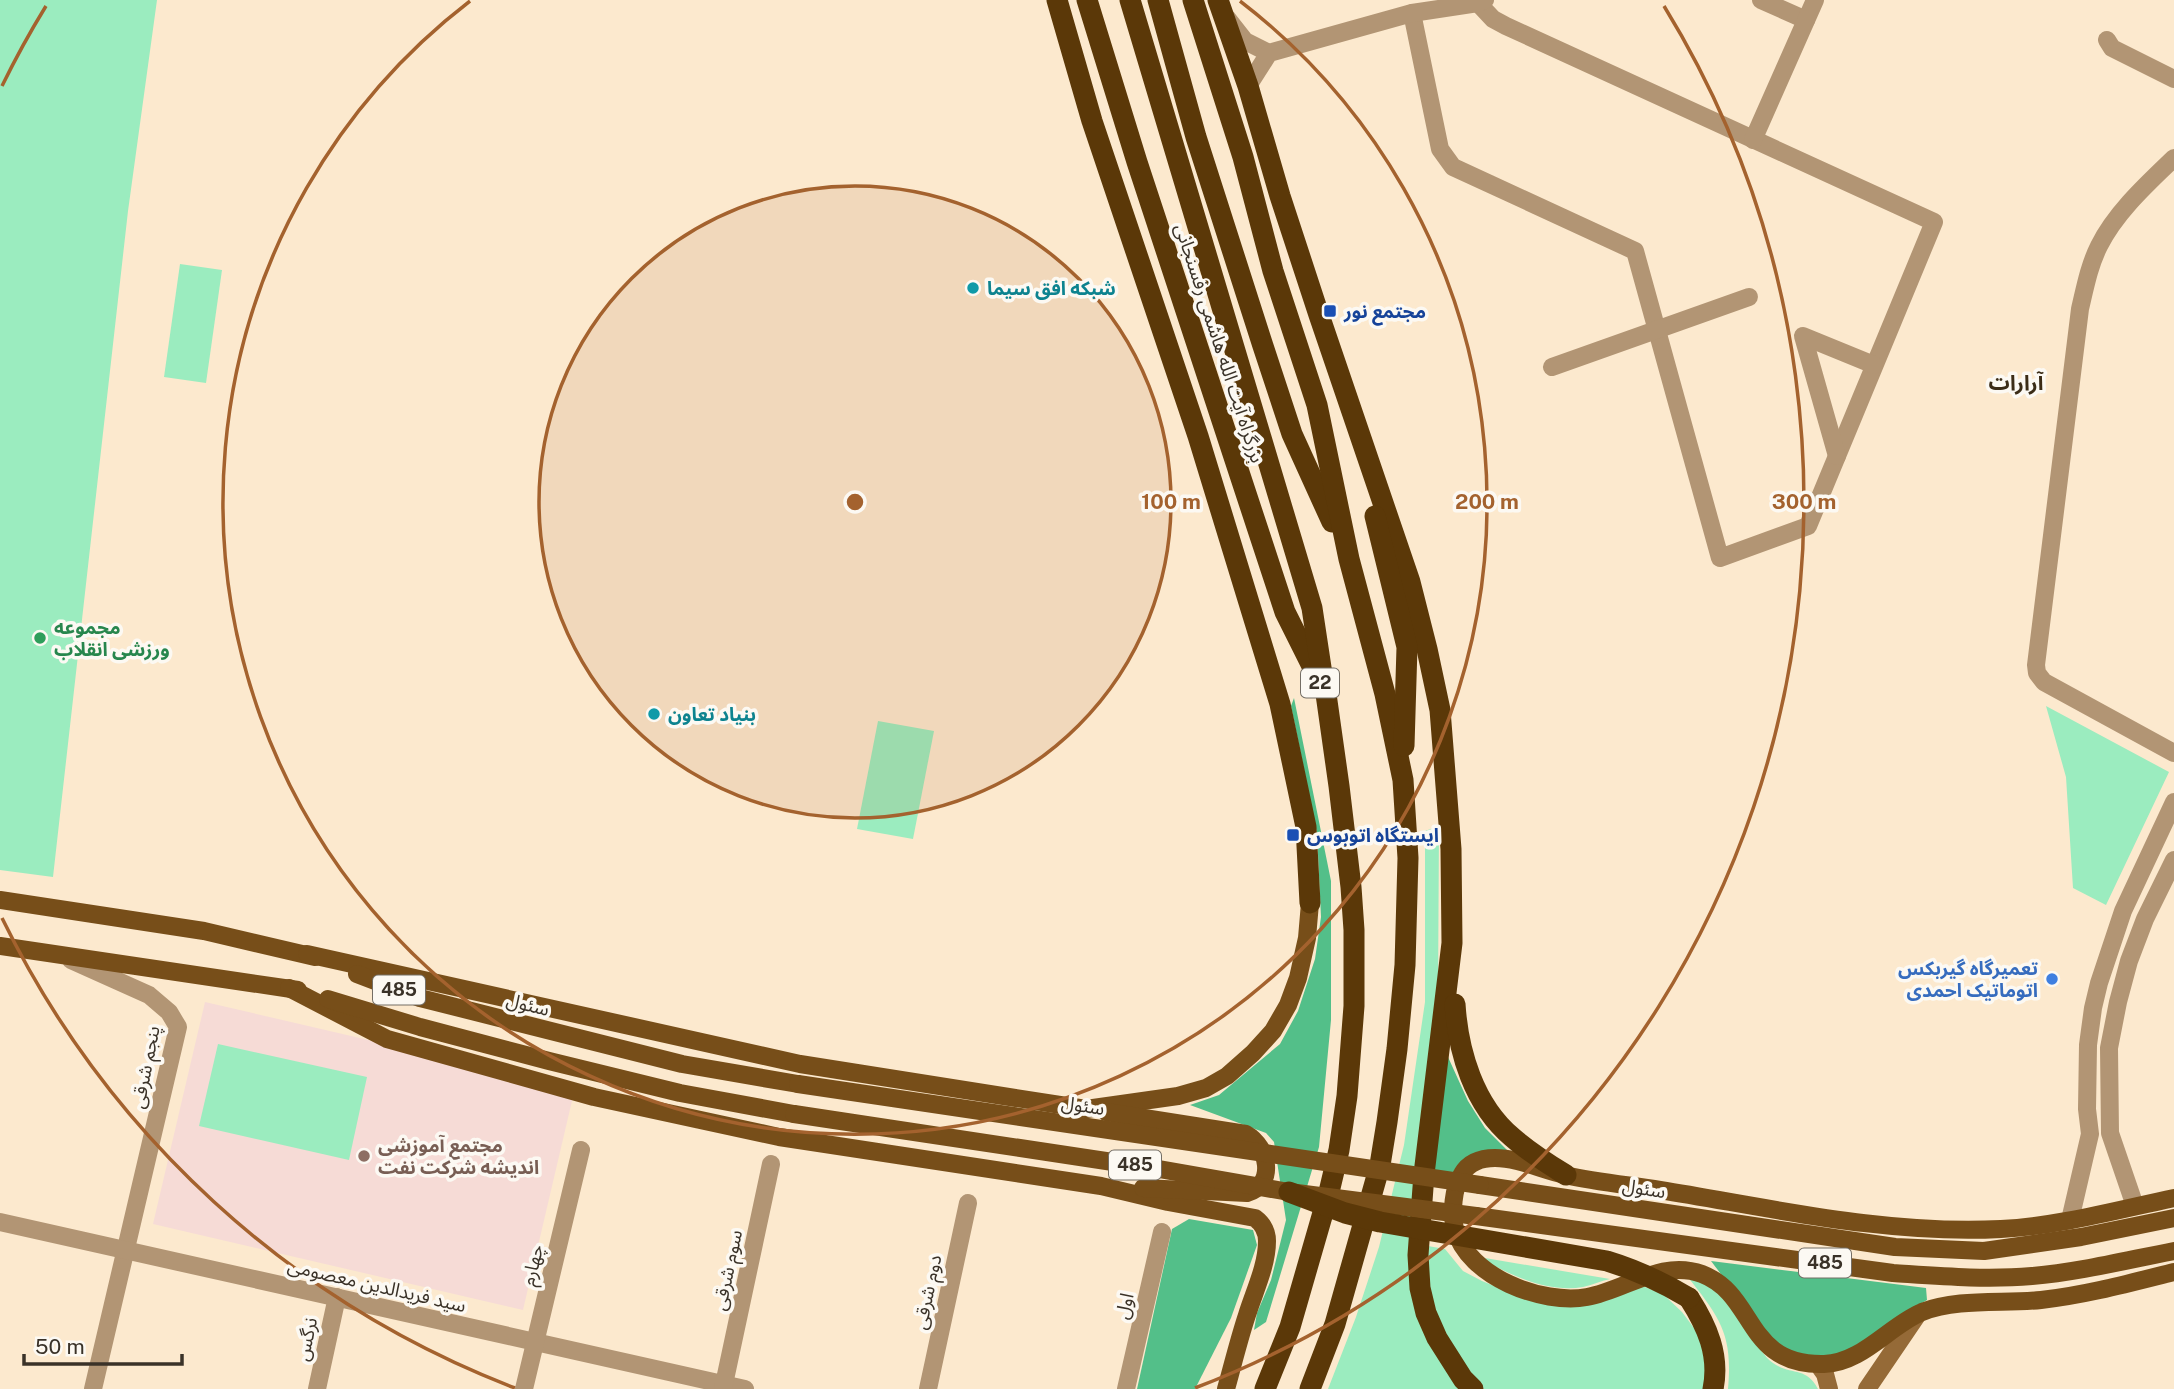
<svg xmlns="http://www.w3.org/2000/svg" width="2174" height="1389" viewBox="0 0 2174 1389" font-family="'Public Sans','Noto Sans Arabic',sans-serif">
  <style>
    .education { fill: #f6dbd6 }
    .green { fill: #9becbf }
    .forest { fill: #53bf89 }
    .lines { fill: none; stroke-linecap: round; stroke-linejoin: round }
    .street { stroke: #b29574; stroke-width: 18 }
    .secondary { stroke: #956a37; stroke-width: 18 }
    .primary { stroke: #774e19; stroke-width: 18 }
    .highway { stroke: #5b3808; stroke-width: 21 }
    .primary-bridge { stroke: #774e19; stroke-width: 18 }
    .highway-bridge { stroke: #5b3808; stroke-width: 21 }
    .ring { fill: none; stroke: #a4622e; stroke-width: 3.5 }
    .culture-dot { fill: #0f9aa8; stroke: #fcf9f3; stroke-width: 2.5 }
    .transit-dot { fill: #1a4fb4; stroke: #fcf9f3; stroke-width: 2.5 }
    .leisure-dot { fill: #2e9e5b; stroke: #fcf9f3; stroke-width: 2.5 }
    .shop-dot { fill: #3f7fe0; stroke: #fcf9f3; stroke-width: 2.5 }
    .education-dot { fill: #8d6e63; stroke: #fcf9f3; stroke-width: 2.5 }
    .labels { text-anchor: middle; stroke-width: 7; stroke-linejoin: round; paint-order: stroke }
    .shield { fill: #fcf9f3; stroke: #746e65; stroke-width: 2 }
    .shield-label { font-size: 18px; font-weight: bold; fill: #3a3228 }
    .culture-label { font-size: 19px; font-weight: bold; fill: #0d838f; stroke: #fcf9f3; text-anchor: start }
    .transit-label { font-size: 19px; font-weight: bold; fill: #164399; stroke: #fcf9f3; text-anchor: start }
    .street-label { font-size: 19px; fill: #3a3228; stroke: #fcf9f3 }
    .leisure-label { font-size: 19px; font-weight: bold; fill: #27864d; stroke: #fcf9f3; text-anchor: start }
    .shop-label { font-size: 19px; font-weight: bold; fill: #366cbe; stroke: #fcf9f3; text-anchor: end }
    .education-label { font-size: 19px; font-weight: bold; fill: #785e54; stroke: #fcf9f3; text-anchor: start }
    .neighbourhood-label { font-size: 21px; font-weight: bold; fill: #3b2c16; stroke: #fcf9f3 }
    .centre { fill: #a4622e; stroke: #fcf9f3; stroke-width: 3.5 }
    .ring-label { font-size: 21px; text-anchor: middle; font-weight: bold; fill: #a4622e; stroke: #fcf9f3; stroke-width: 7; stroke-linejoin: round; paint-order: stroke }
  </style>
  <rect width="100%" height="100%" fill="#fce9ce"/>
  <path class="education" d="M205,1002L575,1088L523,1310L153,1224Z"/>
  <g class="green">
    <path d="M0,0H157L128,211L53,877L0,870Z"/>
    <path d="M180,264L222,270L206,383L164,377Z"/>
    <path d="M2046,706L2169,772L2106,905L2073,888L2066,777Z"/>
    <path d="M878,721L934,731L913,839L857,829Z"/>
    <path d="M1439,826L1438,996L1413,1252L1463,1389H1328L1356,1317L1379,1247L1404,1145L1425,1002V831Z"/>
    <path d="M218,1044L367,1077L349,1160L199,1126Z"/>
    <path d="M1422,1245L1445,1249L1463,1271L1482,1281L1534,1302L1637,1284L1663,1294L1682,1312L1697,1332L1705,1351V1389H1484C1462,1370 1440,1328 1431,1299C1426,1282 1425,1262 1422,1245Z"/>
    <path d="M1479,1257L1610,1279C1601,1281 1592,1285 1583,1287C1547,1293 1509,1275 1479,1257Z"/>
    <path d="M1687,1276C1723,1285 1735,1308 1753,1337C1759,1346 1764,1357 1773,1363C1791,1376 1806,1366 1818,1389H1728C1733,1334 1720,1318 1687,1276Z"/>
  </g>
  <g class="forest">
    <path d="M1294,698L1331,881V1020L1319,1147L1266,1322L1254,1330L1257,1313L1271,1280L1286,1220L1274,1142L1266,1133L1190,1105L1219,1095L1280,1044L1298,1011L1315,959L1321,917L1317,833L1291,706Z"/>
    <path d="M1448,1057L1468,1101L1485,1128L1509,1152L1454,1178L1430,1174Z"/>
    <path d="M1189,1219L1253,1230L1257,1245L1231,1318L1195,1389H1137L1172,1229Z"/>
    <path d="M1711,1261L1926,1288L1927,1300C1897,1317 1872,1342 1840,1355C1825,1361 1802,1358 1787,1352C1769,1344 1726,1280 1711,1261Z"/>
  </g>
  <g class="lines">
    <g class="street">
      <path d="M1761,0L1806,20"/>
      <path d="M1412,13L1440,149L1453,167L1635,251L1720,558L1808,526L1934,222L1506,26L1493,19L1478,3"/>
      <path d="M1227,18L1245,41L1269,53"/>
      <path d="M2107,40L2112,48L2174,79"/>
      <path d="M1248,86L1269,53L1412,13L1478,3L1485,0"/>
      <path d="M1753,140L1815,0"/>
      <path d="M2174,158C2147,184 2116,212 2099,246C2089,266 2085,288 2080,309L2036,665L2037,673L2044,682L2174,753"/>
      <path d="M1552,367L1749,297"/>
      <path d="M1837,456L1803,336L1874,365"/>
      <path d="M71,960L149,995L169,1012L178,1027L93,1389"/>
      <path d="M2135,1206L2110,1133L2109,1048L2118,1002L2129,961L2145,919L2174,860"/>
      <path d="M2070,1220L2090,1134L2087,1109L2088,1045L2093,1008L2099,983L2123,911L2174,802"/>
      <path d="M0,1222L745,1389"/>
      <path d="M317,1389L337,1297"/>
      <path d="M524,1389L581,1150"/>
      <path d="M723,1389L771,1164"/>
      <path d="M928,1389L968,1203"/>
      <path d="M1126,1389L1162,1232"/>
    </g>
    <g class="secondary">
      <path d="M1818,1364L1825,1374L1829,1389"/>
      <path d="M1867,1389L1918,1314"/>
    </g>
    <g class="primary">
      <path d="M0,900L204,931L315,957"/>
      <path d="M0,946L298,990"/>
      <path d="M307,954L800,1064L1086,1109L1178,1096L1206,1088L1227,1076L1253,1053L1273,1031L1288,1005L1298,978L1307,938L1310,903"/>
      <path d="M357,974L420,998L682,1064L798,1084"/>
      <path d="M289,988L387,1039L594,1097L779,1137L1101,1186L1168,1202L1255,1218C1263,1224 1267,1231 1267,1241C1267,1266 1254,1292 1247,1315C1239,1339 1233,1364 1226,1389"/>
      <path d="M328,999L420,1027L549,1061L680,1093L794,1114"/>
      <path d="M1106,1112L1246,1134C1269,1147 1276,1185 1247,1193L1143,1188"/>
      <path d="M1480,1185L1895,1247L1984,1251L2081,1237L2174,1218"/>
      <path d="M2174,1198C2117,1210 2059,1226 2001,1229C1886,1235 1772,1208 1660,1190C1628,1185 1596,1182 1565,1175C1542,1170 1518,1158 1495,1158C1481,1158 1469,1162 1462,1174C1453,1188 1451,1213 1455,1229C1468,1277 1542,1305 1587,1297C1626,1290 1661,1259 1702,1274C1757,1295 1744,1366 1824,1364C1862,1363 1889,1326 1922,1312C1958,1298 2003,1304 2041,1300C2086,1295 2130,1283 2174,1272"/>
      <path d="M1476,1216L1893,1273C1939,1276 1985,1280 2032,1276C2080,1272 2127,1260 2174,1251"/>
    </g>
    <g class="highway">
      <path d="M1057,0L1092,121L1198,436L1280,704L1306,827L1310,903"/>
      <path d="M1087,0L1137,162L1285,612L1326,694L1339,786L1351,887L1354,930V1006L1347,1096L1339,1150L1329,1192L1290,1327L1265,1389"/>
      <path d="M1130,0L1312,608L1322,674"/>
      <path d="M1158,0L1196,137L1263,346L1292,434L1332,522"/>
      <path d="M1193,0L1243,157L1273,271L1317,405L1349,559L1385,694L1403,780L1408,858L1405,965L1397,1049L1387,1122L1380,1165L1335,1324L1310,1389"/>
      <path d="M1218,0L1248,86L1280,196L1319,315L1410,582L1427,649L1440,710L1451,849L1452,943L1424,1174L1418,1255L1420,1288L1426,1313L1437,1338L1463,1379L1473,1389"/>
      <path d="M1375,516L1407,647L1404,746"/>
      <path d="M1455,1004C1458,1052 1474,1105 1512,1137C1528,1151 1548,1164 1566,1175"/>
      <path d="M1689,1298C1707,1326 1720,1355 1713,1389"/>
    </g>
    <g class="primary-bridge">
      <path d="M798,1084L1480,1185"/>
      <path d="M794,1114L1159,1169L1289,1192L1476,1216"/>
    </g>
    <path class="highway-bridge" d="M1289,1192L1345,1213L1380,1222L1607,1261C1637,1270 1662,1282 1689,1298"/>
  </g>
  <circle cx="855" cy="502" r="316" fill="#a4622e" fill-opacity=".12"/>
  <g class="ring">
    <circle cx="855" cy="502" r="316"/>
    <path d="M1240 1A632 632 0 1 1 470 1"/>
    <path d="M515 1388A949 949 0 0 1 2 918M2 86A949 949 0 0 1 46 6M1664 6A949 949 0 0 1 1195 1388"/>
  </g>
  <g class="culture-dot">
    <circle cx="973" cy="288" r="7"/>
    <circle cx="654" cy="714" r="7"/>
  </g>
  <g class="transit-dot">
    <rect x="1323" y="304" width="14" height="14" rx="3.5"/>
    <rect x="1286" y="828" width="14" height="14" rx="3.5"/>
  </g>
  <circle class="leisure-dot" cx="40" cy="638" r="7"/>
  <circle class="shop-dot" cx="2052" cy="979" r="7"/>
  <circle class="education-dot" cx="364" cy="1156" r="7"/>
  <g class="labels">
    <g class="shield">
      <rect x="1301" y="668.5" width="38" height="29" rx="5"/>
      <rect x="373" y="975.5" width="52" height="29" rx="5"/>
      <rect x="1109" y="1150.5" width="52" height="29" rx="5"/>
      <rect x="1799" y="1248.5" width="52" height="29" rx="5"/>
    </g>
    <g class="shield-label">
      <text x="1320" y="689">22</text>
      <text x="399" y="996">485</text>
      <text x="1135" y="1171">485</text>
      <text x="1825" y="1269">485</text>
    </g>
    <g class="culture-label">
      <text x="987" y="295">شبکه افق سیما</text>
      <text x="668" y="721">بنیاد تعاون</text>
    </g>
    <g class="transit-label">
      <text x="1344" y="318">مجتمع نور</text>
      <text x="1307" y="842">ایستگاه اتوبوس</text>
    </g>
    <g class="street-label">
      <text transform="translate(1220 343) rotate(72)" y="7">بزرگراه آیت الله هاشمی رفسنجانی</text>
      <text transform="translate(528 1004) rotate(14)" y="7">سئول</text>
      <text transform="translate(145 1067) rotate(-79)" y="7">پنجم شرقی</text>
      <text transform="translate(1083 1105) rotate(8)" y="7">سئول</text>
      <text transform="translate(1644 1188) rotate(9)" y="7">سئول</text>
      <text transform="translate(532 1265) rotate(-77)" y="7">چهارم</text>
      <text transform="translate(727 1270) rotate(-78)" y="7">سوم شرقی</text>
      <text transform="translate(377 1285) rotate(13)" y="7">سید فریدالدین معصومی</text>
      <text transform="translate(927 1292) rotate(-78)" y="7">دوم شرقی</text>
      <text transform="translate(1124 1306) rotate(-77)" y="7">اول</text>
      <text transform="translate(306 1339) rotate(-78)" y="7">نرگس</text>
    </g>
    <g class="leisure-label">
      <text x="54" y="634">مجموعه<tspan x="54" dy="22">ورزشی انقلاب</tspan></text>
    </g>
    <g class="shop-label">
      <text x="2038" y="975">تعمیرگاه گیربکس<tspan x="2038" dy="22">اتوماتیک احمدی</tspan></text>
    </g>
    <g class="education-label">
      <text x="378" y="1152">مجتمع آموزشی<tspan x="378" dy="22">اندیشه شرکت نفت</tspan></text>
    </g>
    <g class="neighbourhood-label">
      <text x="2016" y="390">آرارات</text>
    </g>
  </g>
  <circle cx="855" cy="502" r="10" class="centre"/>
  <g class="ring-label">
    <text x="1171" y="509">100 m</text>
    <text x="1487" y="509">200 m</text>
    <text x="1804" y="509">300 m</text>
  </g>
  <path d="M24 1354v10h158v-10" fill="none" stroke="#3a3228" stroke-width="3.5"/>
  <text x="35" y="1354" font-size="21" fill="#3a3228" stroke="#fcf9f3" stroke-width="5" paint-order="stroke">50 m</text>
</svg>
